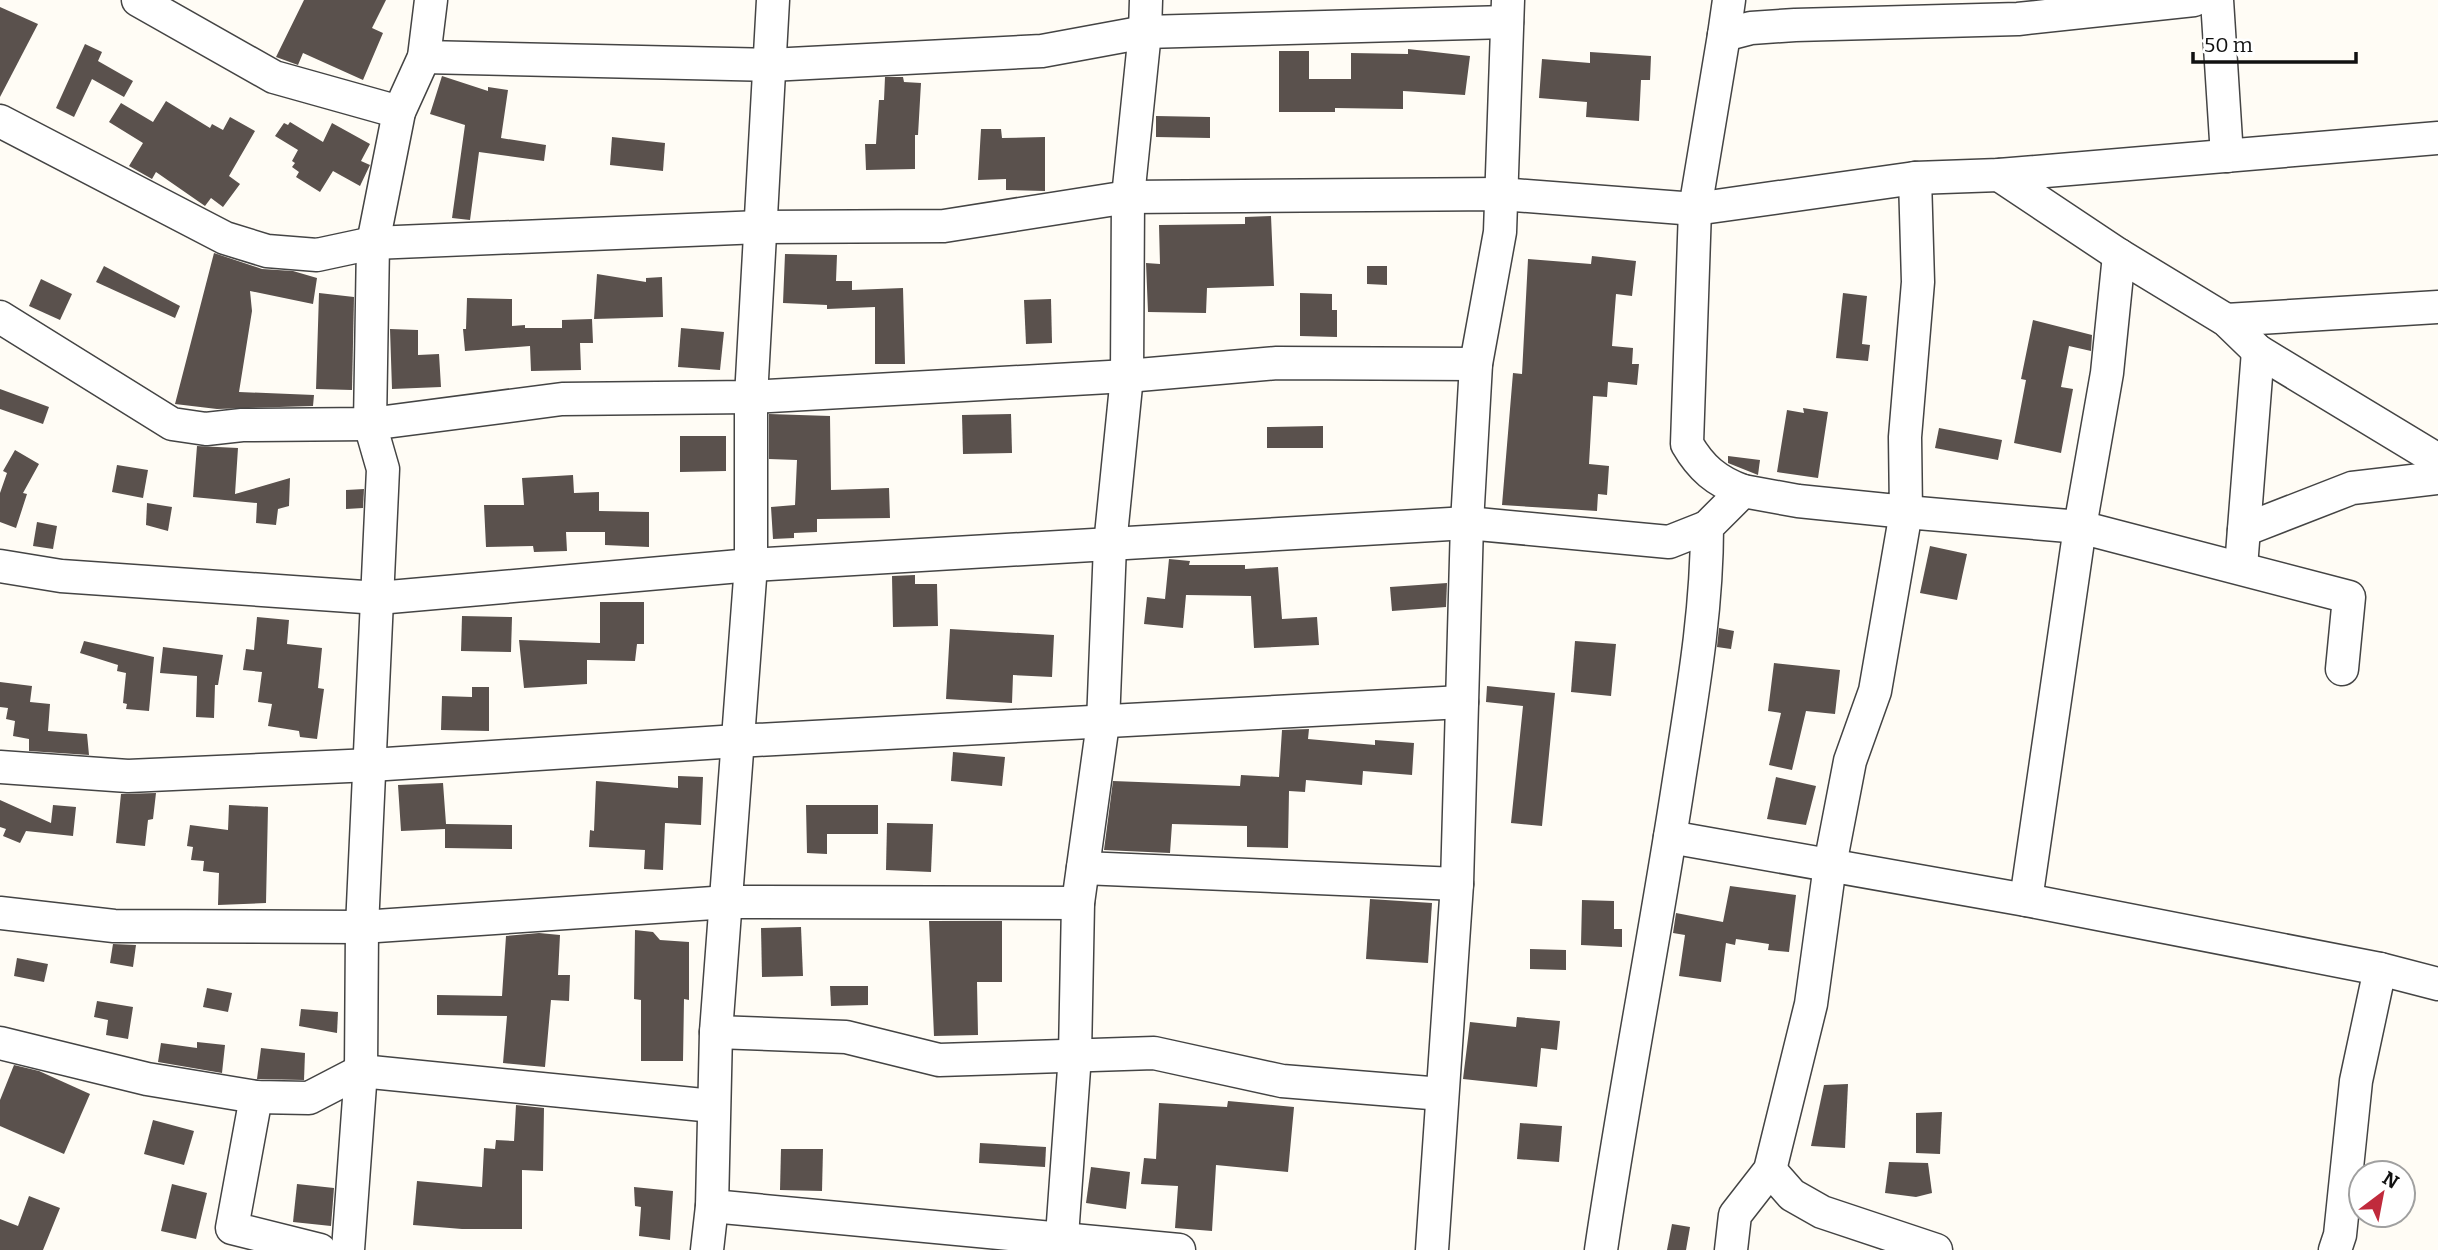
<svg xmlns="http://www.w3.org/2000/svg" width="2438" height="1250" viewBox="0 0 2438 1250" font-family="Bitter,serif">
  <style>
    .building { fill: #5a514d }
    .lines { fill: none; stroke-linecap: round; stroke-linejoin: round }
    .minor-casing { stroke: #444; stroke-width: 35 }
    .minor { stroke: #fff; stroke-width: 32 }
  </style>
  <rect width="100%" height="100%" fill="#fffcf5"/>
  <g class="building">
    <path d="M304,0H386L372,28L383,33L363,80L303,53L298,65L276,57Z"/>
    <path d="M0,7L38,24L0,97Z"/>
    <path d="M85,44L102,52L98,61L133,81L124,97L92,79L74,117L56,108Z"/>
    <path d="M1408,49L1470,56L1465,95L1403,91V109L1335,108V112H1279V51H1309V79H1351V53L1408,54Z"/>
    <path d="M1590,52L1651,56L1650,80H1641L1639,121L1586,117L1587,102L1539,98L1542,59L1590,63Z"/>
    <path d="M442,76L488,91V87L508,90L501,138L546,145L544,161L479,152L470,220L452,218L465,125L430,114Z"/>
    <path d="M885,77H903L904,82L921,83L918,135H915V169L866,170L865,144H876L879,100H884Z"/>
    <path d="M166,101L210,128L212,124L223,130L230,117L255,131L229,176L240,184L223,207L211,198L205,206L156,172L152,179L129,166L143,143L109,122L121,103L153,122Z"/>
    <path d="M1156,116L1210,117V138L1156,137Z"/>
    <path d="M290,122L323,142L332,123L370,144L361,161L370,165L360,186L333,171L320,192L296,177L299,172L292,167L295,163L292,161L298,150L275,136L284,123L288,125Z"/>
    <path d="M981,129H1001L1002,138L1045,137V191L1006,190V179L978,180Z"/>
    <path d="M612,137L665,143L663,171L610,165Z"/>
    <path d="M1271,216L1274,286L1207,288L1206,313L1148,312L1146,263L1160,264L1159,225L1245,224V217Z"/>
    <path d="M214,253L262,269L293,271L317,278L313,304L250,291L252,311L239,392L314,395L313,406L217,409L175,404Z"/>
    <path d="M785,254L837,255L836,281H852V290L903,288L905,364H875V307L827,309V305L783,303Z"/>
    <path d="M1592,256L1636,261L1632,296L1616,294L1612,346L1633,348L1632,364H1639L1637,385L1608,382L1607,397L1593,396L1589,464L1609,466L1607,495L1598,494L1597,511L1502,505L1513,373L1522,374L1528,259L1591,264Z"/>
    <path d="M104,266L180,306L175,318L96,282Z"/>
    <path d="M1367,266H1387V285L1367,284Z"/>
    <path d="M597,274L646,282V278L662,277L663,317L594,319Z"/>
    <path d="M41,279L72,294L60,320L29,306Z"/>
    <path d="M319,293L354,297L352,390L316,389Z"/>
    <path d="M1300,293L1332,294V310H1337V337L1300,336Z"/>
    <path d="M1843,293L1867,296L1862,344L1870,345L1868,361L1836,358Z"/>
    <path d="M467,298L512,299V326L525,325V328H562V320L592,319L593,343H580L581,370L531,371L530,346L465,351L463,329H466Z"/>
    <path d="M1051,299L1052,343L1026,344L1024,300Z"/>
    <path d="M2033,320L2092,335L2091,351L2069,346L2061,387L2073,389L2061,453L2014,443L2026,380L2021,379Z"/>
    <path d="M681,328L724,332L720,370L678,367Z"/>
    <path d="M390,329L418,330V355L439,354L441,387L392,389Z"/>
    <path d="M0,389L49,407L43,424L0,409Z"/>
    <path d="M1803,408L1828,412L1818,478L1777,472L1787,410L1804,413Z"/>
    <path d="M769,414L830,416L831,490L889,488L890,518L817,519V532L794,533V538L773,539L771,507L795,505L797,460L769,459Z"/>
    <path d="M1011,414L1012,453L963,454L962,415Z"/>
    <path d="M1323,426V448H1267V427Z"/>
    <path d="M1939,428L2002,440L1998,460L1935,448Z"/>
    <path d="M680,436H726V471L680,472Z"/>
    <path d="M197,446L238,448L235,494L290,478L289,506L278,509L276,525L256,523L257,503L193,497Z"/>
    <path d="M15,450L39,464L23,493L27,494L16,528L0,522V493L7,473L3,471Z"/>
    <path d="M1728,456L1760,460L1758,475L1728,463Z"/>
    <path d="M117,465L148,470L143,498L112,492Z"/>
    <path d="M573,475L574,493L599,492V511L649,512V547L605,545V532H566L567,551L534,552L533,546L486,547L484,505H524L522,478Z"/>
    <path d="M364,489L363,508L346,509V490Z"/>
    <path d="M147,503L172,507L168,531L146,525Z"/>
    <path d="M37,522L57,526L53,549L33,546Z"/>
    <path d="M1930,546L1967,554L1957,600L1920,593Z"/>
    <path d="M1169,559L1190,561L1189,565H1245V569L1278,567L1282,619L1317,617L1319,645L1254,648L1251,596L1186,595L1183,628L1144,624L1147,597L1165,599Z"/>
    <path d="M915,575V584H937L938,626L893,627L892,576Z"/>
    <path d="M1447,583L1446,607L1392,611L1390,587Z"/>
    <path d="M600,602H644V644H637L635,661L587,660V684L524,688L519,640L600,643Z"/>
    <path d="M462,616L512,617L511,652L461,651Z"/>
    <path d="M257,617L289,620L287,644L322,648L318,688L324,689L317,739L300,737L299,731L268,726L272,704L258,702L262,672L243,670L246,649L254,650Z"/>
    <path d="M1719,628L1734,631L1731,649L1717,647Z"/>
    <path d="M950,629L1054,635L1052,677L1013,675L1012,703L946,699Z"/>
    <path d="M84,641L154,657L149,711L126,709L127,704L123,703L126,673L117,671L118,665L80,653Z"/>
    <path d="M1575,641L1616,644L1611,696L1571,692Z"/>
    <path d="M163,647L223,655L218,685H215L214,718L196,717L197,676L160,673Z"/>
    <path d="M1774,663L1840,670L1835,714L1806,711L1792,770L1769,765L1781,713L1768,711Z"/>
    <path d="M0,682L32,686L30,702L50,704L48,731L87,734L89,755L29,751V739L13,736L15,721L6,719L8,708L0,707Z"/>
    <path d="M1487,686L1555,693L1542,826L1511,823L1523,706L1486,702Z"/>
    <path d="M472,687H489V731L441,730L442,696L472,697Z"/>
    <path d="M1309,729L1308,739L1375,745V740L1414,743L1412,775L1363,771L1362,785L1306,780L1305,792L1289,791L1288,848L1247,847V826L1172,824L1170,853L1104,850L1113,781L1240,786L1241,775L1279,777L1282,730Z"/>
    <path d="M953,752L1005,757L1002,786L951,781Z"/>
    <path d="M678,776L703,777L701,825L665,823L663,870L644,869L645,850L589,847L590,830L594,831L596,781L678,788Z"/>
    <path d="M1776,777L1816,786L1806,825L1767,819Z"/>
    <path d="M443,783L446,824L512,825V849L445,848V829L401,831L398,785Z"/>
    <path d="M156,793L153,819L148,820L145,846L116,843L121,794Z"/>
    <path d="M0,800L51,823L53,805L76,807L73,836L26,831L20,843L3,836L6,829L0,827Z"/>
    <path d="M229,805L268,807L266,903L218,905L219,873L203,871L204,861L191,860L193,847L187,846L190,825L228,830Z"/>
    <path d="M806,805H878V834H827V854L807,853Z"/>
    <path d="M887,823L933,824L931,872L886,870Z"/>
    <path d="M1730,886L1796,895L1789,952L1768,950L1769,944L1736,939L1735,945L1726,943L1721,982L1679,976L1685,935L1673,933L1676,913L1723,922Z"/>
    <path d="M1370,899L1432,903L1428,963L1366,959Z"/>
    <path d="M1582,900L1614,901V929H1622V947L1581,945Z"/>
    <path d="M929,921H1002V982H977L978,1035L934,1036Z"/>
    <path d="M801,927L803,976L762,977L761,928Z"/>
    <path d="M635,930L653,932L660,940L689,942V1000L684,999L683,1061H641V1000L634,999Z"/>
    <path d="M539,933L560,935L558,975H570L569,1001L551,1000L545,1067L503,1063L507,1016L437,1015V995L502,996L506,936Z"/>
    <path d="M113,944L136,945L133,967L110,963Z"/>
    <path d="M1530,949L1566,950V970L1530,969Z"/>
    <path d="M17,958L48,964L44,982L14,976Z"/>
    <path d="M830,986H868V1005L831,1006Z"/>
    <path d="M207,988L232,993L228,1012L203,1007Z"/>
    <path d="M97,1001L133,1007L128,1039L106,1035L108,1020L94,1017Z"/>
    <path d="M301,1009L338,1012L337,1033L299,1026Z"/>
    <path d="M1517,1017L1560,1021L1557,1050L1541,1048L1537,1087L1463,1079L1470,1022L1516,1027Z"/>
    <path d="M197,1042L225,1045L222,1073L158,1062L161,1043L197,1048Z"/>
    <path d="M261,1048L305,1053L304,1080L257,1079Z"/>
    <path d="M14,1065L39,1071L90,1094L64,1154L0,1126V1100Z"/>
    <path d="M1848,1084L1845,1148L1811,1146L1824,1085Z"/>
    <path d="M1228,1101L1294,1107L1288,1172L1216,1165L1212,1231L1175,1228L1178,1186L1141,1184L1144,1158L1156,1159L1159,1103L1227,1107Z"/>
    <path d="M516,1105L544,1108L543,1171L522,1170V1229H462L413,1225L417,1181L482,1187L484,1148L495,1149L496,1140L514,1141Z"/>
    <path d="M1942,1112L1940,1154L1916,1153V1113Z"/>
    <path d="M153,1120L194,1131L184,1165L144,1154Z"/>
    <path d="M1520,1123L1562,1126L1559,1162L1517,1159Z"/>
    <path d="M980,1143L1046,1147L1045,1167L979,1163Z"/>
    <path d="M781,1149H823L822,1191L780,1190Z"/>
    <path d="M1889,1162L1928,1163L1932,1193L1916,1197L1885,1193Z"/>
    <path d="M1091,1167L1130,1172L1126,1209L1086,1203Z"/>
    <path d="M172,1184L207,1193L196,1239L161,1231Z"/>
    <path d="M297,1184L334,1188L331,1226L293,1222Z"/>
    <path d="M634,1187L673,1191L670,1240L639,1236L641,1207L635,1206Z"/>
    <path d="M29,1196L60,1208L43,1250H0V1219L18,1226Z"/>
    <path d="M1672,1224L1690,1227L1686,1250H1667Z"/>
  </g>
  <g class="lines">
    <defs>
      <g id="minor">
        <path d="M138,0L274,77L399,112"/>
        <path d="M1729,0L1724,35L1751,28L1795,25L2018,19L2194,0"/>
        <path d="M2217,0L2227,156"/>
        <path d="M424,57L770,65L1042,51L1145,32L1507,22"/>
        <path d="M0,121L225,238L267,251L317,255L373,243L760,227L944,226L1128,197L1501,194L1695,209L1915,178L1999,175L2438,138"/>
        <path d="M1999,175L2119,255L2226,320L2258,351L2438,460"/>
        <path d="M0,317L172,424L206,429L242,425L370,424L562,399L751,397L1127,376L1277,363L1476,364"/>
        <path d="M2226,320L2438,307"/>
        <path d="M1743,491L1798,501L1906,512L1905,437L1918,282L1915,178"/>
        <path d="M2244,530L2352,488L2438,478"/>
        <path d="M0,566L61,576L378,598L751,565L1467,523L1669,542L1707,527"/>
        <path d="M2241,567L2258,351"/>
        <path d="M0,767L128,776L371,765L737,741L1462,702"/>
        <path d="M1670,837L2026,900L2380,969L2438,984"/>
        <path d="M1083,868L1457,884"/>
        <path d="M2026,900L2080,527L2107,373L2119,255"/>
        <path d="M0,913L114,926L362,927L728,902L1078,903"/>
        <path d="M716,1032L846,1037L939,1060L1154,1053L1282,1081L1442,1094"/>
        <path d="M0,1043L147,1079L256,1097L309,1098L361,1071L713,1106"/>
        <path d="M256,1097L232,1228L320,1250"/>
        <path d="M1770,1170L1792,1195L1822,1212L1936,1250"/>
        <path d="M712,1206L1179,1250"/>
        <path d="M348,1250L361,1071L362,927L383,469L370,424L373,243L399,112L424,57L431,0"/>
        <path d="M707,1250L712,1206L716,1032L751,565V397L773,0"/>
        <path d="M1061,1250L1075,1055L1078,903L1103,723L1110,545L1127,376L1128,197L1145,32L1146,0"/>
        <path d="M1432,1250L1457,884L1467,523L1476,364L1500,232L1508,0"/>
        <path d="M1601,1250C1624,1093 1655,937 1679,780C1692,696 1707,613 1707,527L1743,491C1716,481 1701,468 1687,444L1695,209L1724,35"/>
        <path d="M1731,1250L1735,1215L1770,1170L1811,1004L1830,865L1850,761L1875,691L1906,512L2080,527L2349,597L2342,669"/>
        <path d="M2335,1250L2340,1235L2356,1081L2380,969"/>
      </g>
    </defs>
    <use href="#minor" class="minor-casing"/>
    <use href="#minor" class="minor"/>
  </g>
  <g transform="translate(2382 1194) rotate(32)"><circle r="33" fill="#ffffff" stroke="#a0a0a0" stroke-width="2"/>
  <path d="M0-5L12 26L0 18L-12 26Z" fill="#c02a3c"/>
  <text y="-10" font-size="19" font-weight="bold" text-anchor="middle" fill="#111111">N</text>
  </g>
  <path d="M2193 52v10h163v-10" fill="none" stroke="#111111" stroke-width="3.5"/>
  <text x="2204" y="52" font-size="21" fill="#111111" stroke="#ffffff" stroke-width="5" paint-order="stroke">50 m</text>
</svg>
